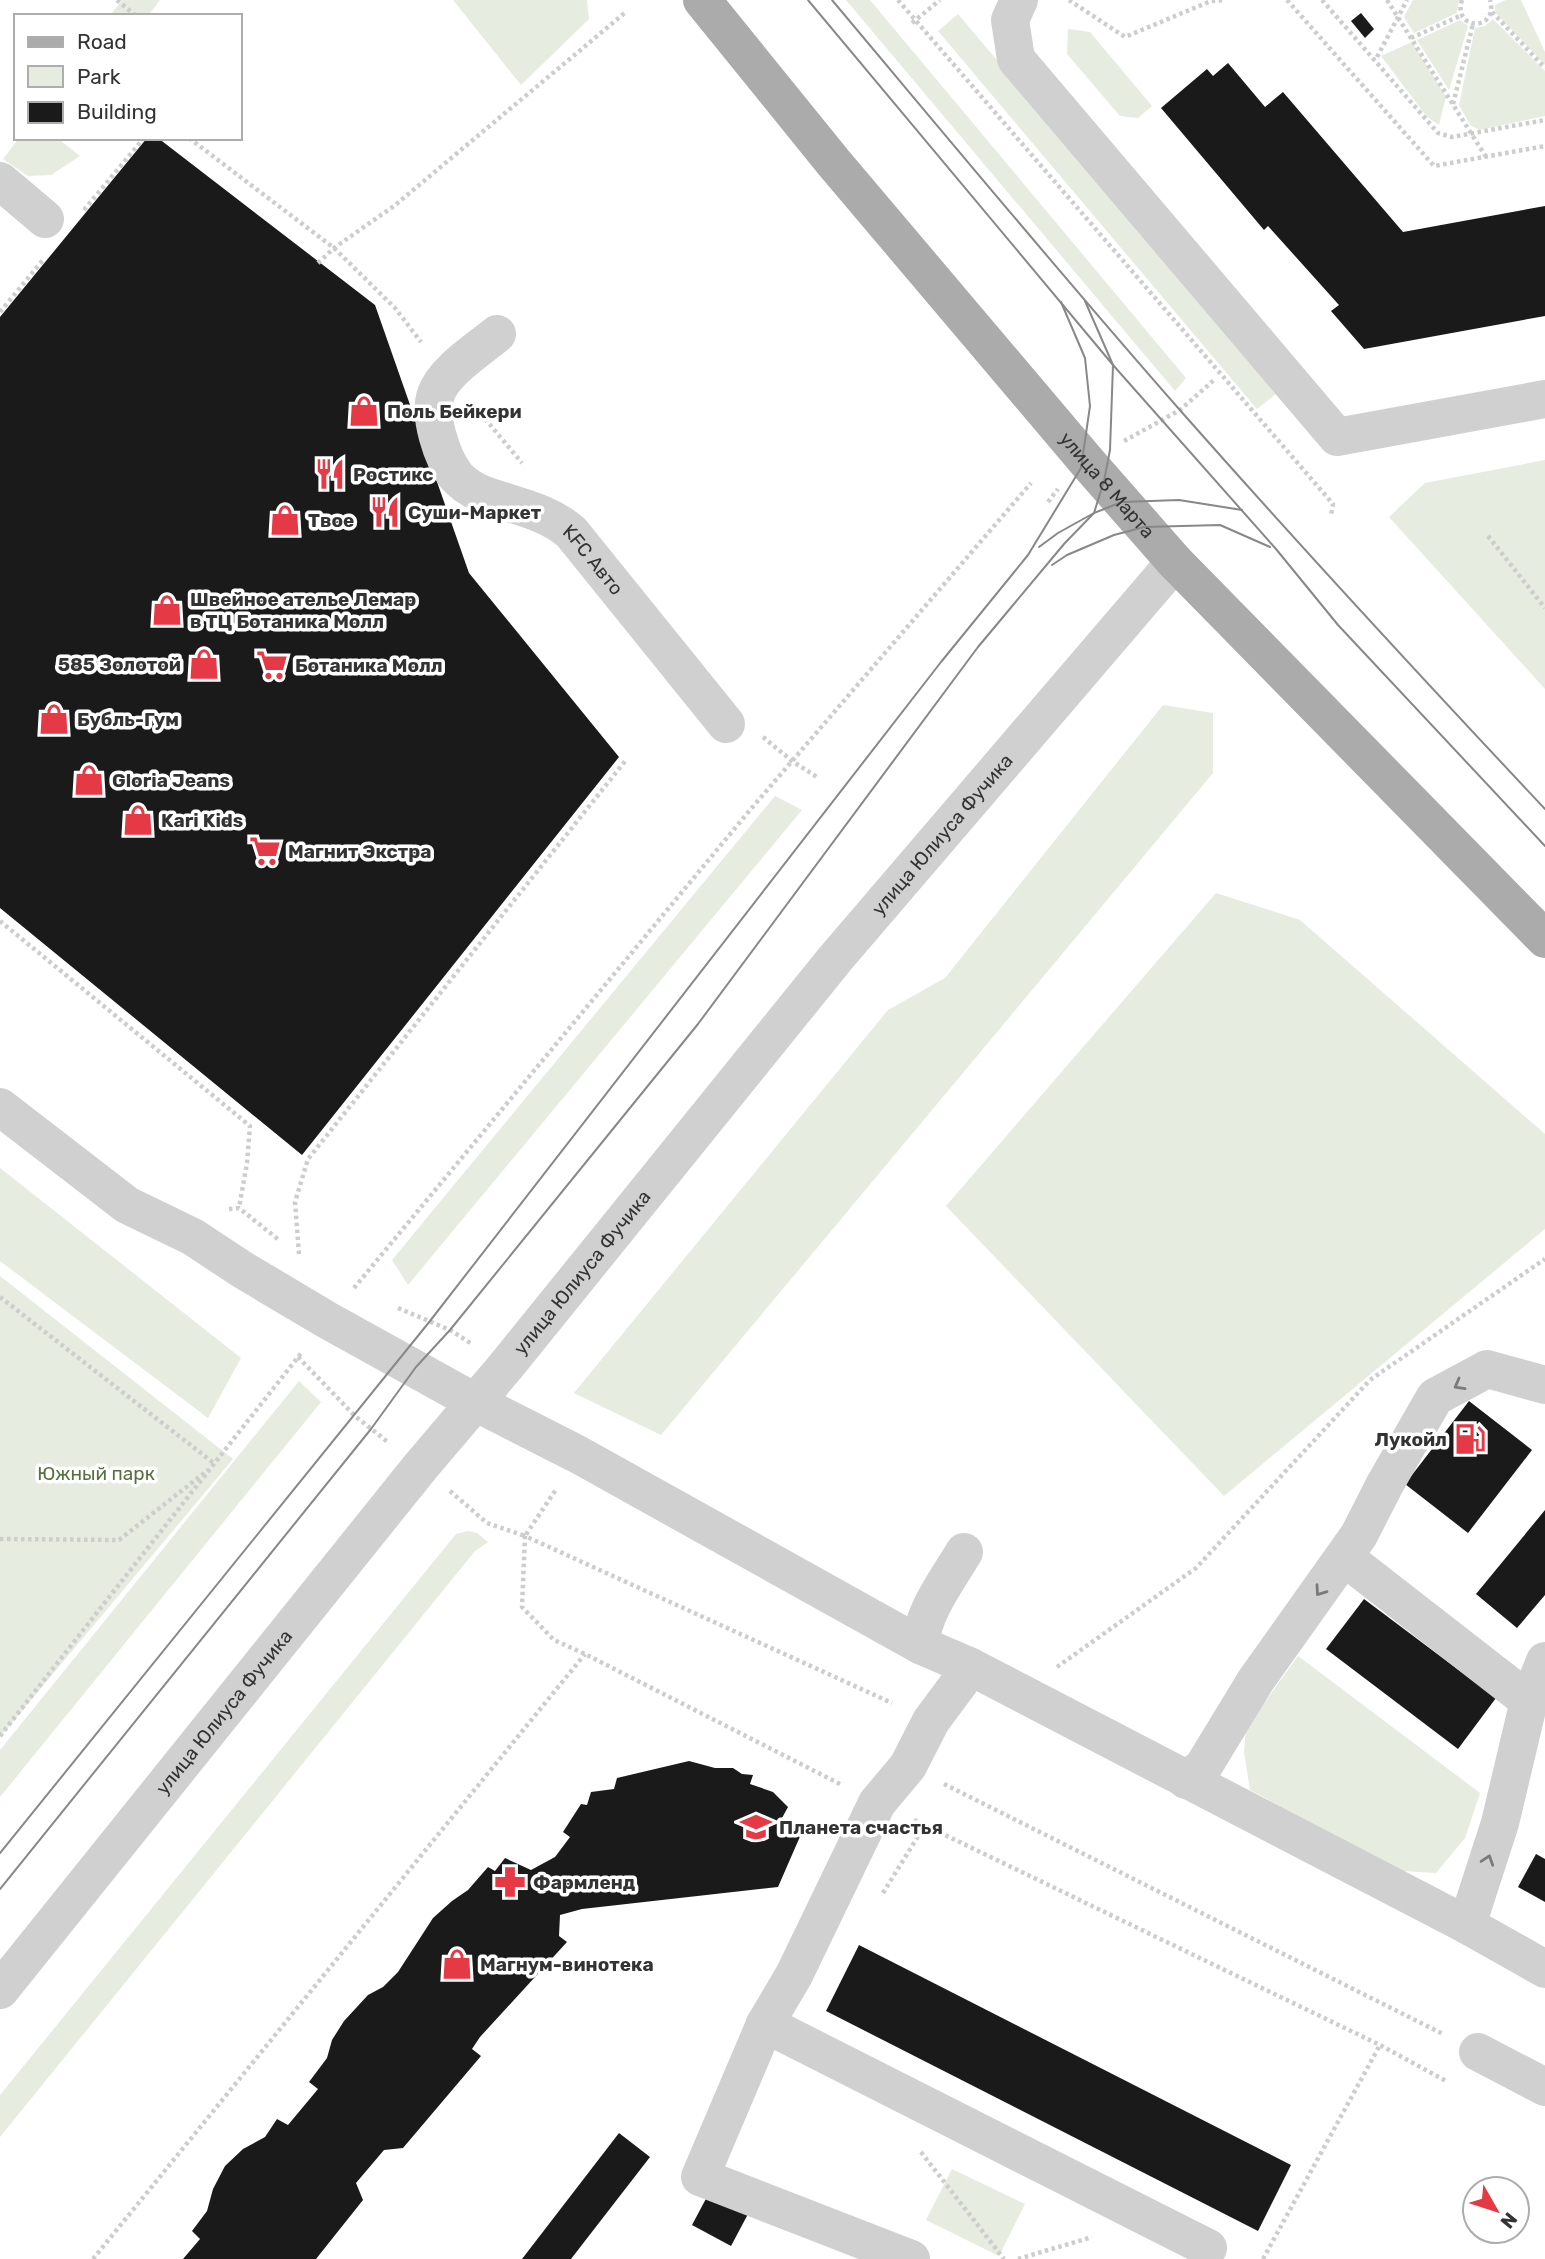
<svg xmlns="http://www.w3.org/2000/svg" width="1545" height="2259" viewBox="0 0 1545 2259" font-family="Rubik,sans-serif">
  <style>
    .green { fill: #e6ecdf }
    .building { fill: #1a1a1a }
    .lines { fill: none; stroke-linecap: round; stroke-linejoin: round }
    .path { stroke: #cdcdcd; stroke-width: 4.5; stroke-dasharray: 3.5 3.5; stroke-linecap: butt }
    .minor { stroke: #d0d0d0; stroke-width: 38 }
    .major { stroke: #ababab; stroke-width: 38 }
    .tram { stroke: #888; stroke-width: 2 }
    .oneway { stroke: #7a7a7a }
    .labels { text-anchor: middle; stroke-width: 7; stroke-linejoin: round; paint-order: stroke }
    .poi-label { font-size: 19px; font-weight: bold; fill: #333; stroke: #fff; text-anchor: start }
    .street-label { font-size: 19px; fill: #333; stroke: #fff }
    .park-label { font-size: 19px; fill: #56703f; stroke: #fff }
  </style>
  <rect width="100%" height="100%" fill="#fff"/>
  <g class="green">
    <path d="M122,0H160L148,16H110Z"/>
    <path d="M453,0H587L589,19L521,85Z"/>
    <path d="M846,0H870L1186,378L1175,391Z"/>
    <path d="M1413,0H1459L1457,13L1414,33L1404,17Z"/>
    <path d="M1506,0H1521L1545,52V65L1495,12V5Z"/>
    <path d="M958,14L1277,393L1257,409L938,31Z"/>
    <path d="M1493,19L1545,71V116L1480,130L1470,125L1459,105L1475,28L1485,26Z"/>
    <path d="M1460,20L1468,26L1449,90L1417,40Z"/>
    <path d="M1068,29L1090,32L1152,106L1138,118L1120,116L1067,54Z"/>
    <path d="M1412,42L1446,97L1439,125L1427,117L1381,56Z"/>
    <path d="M19,138H57L80,156L51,175L28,176L3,159Z"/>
    <path d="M1545,460V689L1389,517L1425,483Z"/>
    <path d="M1163,705L1213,713V773L661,1435L574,1393L888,1010L945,978Z"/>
    <path d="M775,796L802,810L408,1285L392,1260Z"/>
    <path d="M1216,893L1300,920L1545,1134V1229L1224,1496L946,1206Z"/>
    <path d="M0,1168L241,1358L208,1418L0,1261Z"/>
    <path d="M0,1276L233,1459L0,1737Z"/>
    <path d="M299,1381L321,1402L0,1797V1750Z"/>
    <path d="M468,1531L477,1533L488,1542L475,1551L0,2137V2095L456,1534Z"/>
    <path d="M1298,1656L1480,1793L1465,1838L1436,1873L1402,1871L1250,1790L1244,1752L1246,1728Z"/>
    <path d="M952,2169L1025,2204L999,2256L926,2220Z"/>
  </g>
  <g class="building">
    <path d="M1361,13L1374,29L1365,38L1351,21Z"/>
    <path d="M1228,63L1265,107L1283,92L1403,232L1545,206V316L1364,349L1331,311L1339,305L1268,226L1264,230L1161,108L1207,69L1213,76Z"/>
    <path d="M147,138H158L375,305L469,573L619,757L302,1155L0,908V317Z"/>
    <path d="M1469,1401L1532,1450L1468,1533L1405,1484Z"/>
    <path d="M1545,1510V1595L1517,1628L1476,1594Z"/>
    <path d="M1364,1599L1496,1698L1458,1749L1326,1649Z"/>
    <path d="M689,1761L715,1768H733L742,1774L753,1775L750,1784L773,1792L788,1807L782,1818L802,1832L778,1887L582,1909L560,1915L559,1936L567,1942L480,2037L472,2049L481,2056L403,2148L384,2150L356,2183L363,2200L316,2259H183L200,2239L192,2231L207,2211L213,2189L225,2166L243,2149L265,2137L277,2119L288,2125L318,2089L309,2082L327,2058L332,2040L344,2021L368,1995L383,1987L398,1972L433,1918L452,1901L468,1890L488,1867L495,1871L505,1858L531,1870L555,1857L570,1837L563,1832L581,1804L587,1805L591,1792L614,1789L617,1778Z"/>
    <path d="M1536,1854L1545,1859V1902L1518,1887Z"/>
    <path d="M859,1945L1291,2165L1258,2231L826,2011Z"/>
    <path d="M619,2133L650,2157L571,2259H522Z"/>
    <path d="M709,2193L748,2214L731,2246L692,2225Z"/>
  </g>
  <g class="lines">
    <g class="path">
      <path d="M117,0L136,16"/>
      <path d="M898,0L1333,504L1331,516"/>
      <path d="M1069,0L1125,37L1211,1L1224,0"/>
      <path d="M1287,0L1434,166L1545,146"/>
      <path d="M1322,0L1438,133L1452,137L1545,120"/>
      <path d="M1387,0L1486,157"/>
      <path d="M1462,0C1452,31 1499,32 1490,0"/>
      <path d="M1492,12L1545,68"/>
      <path d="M912,23L940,0"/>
      <path d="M1411,38L1462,15"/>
      <path d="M1377,57L1407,0"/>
      <path d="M1453,104L1473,24"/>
      <path d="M189,138L334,248L395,308L421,342"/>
      <path d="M84,210L144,138"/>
      <path d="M318,263L334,248L394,206L627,11"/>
      <path d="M0,312L43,260"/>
      <path d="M476,408L522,463"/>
      <path d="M1124,441L1180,410L1214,380"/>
      <path d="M1048,502L1058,489"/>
      <path d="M1488,536L1545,608"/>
      <path d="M763,737L792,761L817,777"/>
      <path d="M0,921L250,1126L247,1163L239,1208"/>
      <path d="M229,1209L239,1208L279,1240"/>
      <path d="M299,1254L295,1202L308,1159L626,760"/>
      <path d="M354,1288L750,810L1031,483"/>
      <path d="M0,1297L215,1464"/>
      <path d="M398,1308L450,1330L472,1344"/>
      <path d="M298,1357L355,1416L389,1443"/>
      <path d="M450,1491L487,1523L525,1536L557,1488"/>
      <path d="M0,1539L119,1540L208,1470"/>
      <path d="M1057,1667L1196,1568L1370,1380L1545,1259"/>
      <path d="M0,1736L302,1352"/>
      <path d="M840,1784L585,1654L554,1640L522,1607L525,1536L892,1703"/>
      <path d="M944,1784L1443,2034"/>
      <path d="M914,1820L1380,2045L1446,2081"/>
      <path d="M883,1893L925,1825"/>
      <path d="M921,2152L1004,2259"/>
      <path d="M93,2259L585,1654"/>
      <path d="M1018,2259L1092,2237"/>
      <path d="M1263,2259L1380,2045"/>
    </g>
    <g class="minor">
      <path d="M1019,0L1010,20L1016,59L1337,437L1545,399"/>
      <path d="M0,181L45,219"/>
      <path id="s1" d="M497,334C479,349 444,371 436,394C428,416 442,458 456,476C462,483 473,490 482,494C513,506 545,510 571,532L726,724"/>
      <path d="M0,1107L127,1205L193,1237L243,1270L327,1320L475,1402L579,1455L920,1645L971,1667L1467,1925L1545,1969"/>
      <path d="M1344,1557L1529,1701"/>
      <path d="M920,1645C923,1611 947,1581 964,1552"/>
      <path d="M1186,1780L1203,1767L1256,1680L1359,1535L1385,1484L1435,1397L1487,1369L1545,1385"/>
      <path d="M1467,1925L1500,1823L1529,1701L1545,1661"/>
      <path id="s2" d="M0,1990L421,1466L506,1366L835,959L1175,562"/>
      <path d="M765,2024L1208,2248"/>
      <path d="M1478,2052L1545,2087"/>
      <path d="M911,2259L700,2177L765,2024L794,1975L877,1803L908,1766L931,1721L971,1667"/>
    </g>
    <path class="major" id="s3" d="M702,0L834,163L1088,463L1175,562L1545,939"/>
    <g class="tram">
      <path d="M808,0L1113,365L1276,549L1338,625L1545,846"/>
      <path d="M832,0C947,137 1061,275 1179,409C1299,545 1421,677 1545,809"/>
      <path d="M1039,547L1058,533L1094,513L1122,502L1179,500L1242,510"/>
      <path d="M1052,565L1067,555L1114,535L1144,527L1220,525L1270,547"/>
      <path d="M0,1853L430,1321L941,662L1028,555L1081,468L1090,406L1085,358L1061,302"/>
      <path d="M0,1889L371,1429L416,1367L450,1330L698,1024L978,647L1064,544L1094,513L1104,481L1110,450L1113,365L1085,301"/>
    </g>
  </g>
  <defs><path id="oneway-chevron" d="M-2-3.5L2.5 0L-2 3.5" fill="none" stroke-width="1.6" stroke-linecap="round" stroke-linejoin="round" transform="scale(1.75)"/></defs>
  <g class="oneway">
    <use href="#oneway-chevron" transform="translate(1459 1385) rotate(151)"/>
    <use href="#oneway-chevron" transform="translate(1320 1591) rotate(125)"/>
    <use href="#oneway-chevron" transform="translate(1488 1860) rotate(-72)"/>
  </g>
  <defs>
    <symbol id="shop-bare" viewBox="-9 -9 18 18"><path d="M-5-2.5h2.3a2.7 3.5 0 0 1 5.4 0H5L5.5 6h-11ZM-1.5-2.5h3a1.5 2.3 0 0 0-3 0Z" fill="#e63946" stroke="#fff" stroke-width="2.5" paint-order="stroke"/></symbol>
    <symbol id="restaurant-bare" viewBox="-9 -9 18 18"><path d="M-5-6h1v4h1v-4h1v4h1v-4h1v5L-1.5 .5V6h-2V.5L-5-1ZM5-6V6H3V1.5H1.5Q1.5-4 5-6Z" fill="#e63946" stroke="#fff" stroke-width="2.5" paint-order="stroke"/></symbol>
    <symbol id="supermarket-bare" viewBox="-9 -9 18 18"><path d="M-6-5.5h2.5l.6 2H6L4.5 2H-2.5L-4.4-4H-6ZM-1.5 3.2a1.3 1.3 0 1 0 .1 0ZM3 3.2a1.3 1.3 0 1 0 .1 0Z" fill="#e63946" stroke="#fff" stroke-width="2.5" paint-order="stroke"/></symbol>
    <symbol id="fuel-bare" viewBox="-9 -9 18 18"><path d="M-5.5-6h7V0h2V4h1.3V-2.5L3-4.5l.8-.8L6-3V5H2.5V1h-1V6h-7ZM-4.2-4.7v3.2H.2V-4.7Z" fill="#e63946" stroke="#fff" stroke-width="2.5" paint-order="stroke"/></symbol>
    <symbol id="school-bare" viewBox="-9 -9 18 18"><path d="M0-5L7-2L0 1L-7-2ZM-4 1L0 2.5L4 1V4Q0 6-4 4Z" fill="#e63946" stroke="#fff" stroke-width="2.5" paint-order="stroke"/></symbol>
    <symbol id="pharmacy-bare" viewBox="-9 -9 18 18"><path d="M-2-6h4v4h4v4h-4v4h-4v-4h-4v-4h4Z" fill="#e63946" stroke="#fff" stroke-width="2.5" paint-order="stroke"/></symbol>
  </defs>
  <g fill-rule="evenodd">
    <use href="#shop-bare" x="342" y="389" width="44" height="44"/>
    <use href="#restaurant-bare" x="308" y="452" width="44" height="44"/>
    <use href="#restaurant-bare" x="363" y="490" width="44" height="44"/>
    <use href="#shop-bare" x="263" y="498" width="44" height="44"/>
    <use href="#shop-bare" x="145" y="588" width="44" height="44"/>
    <use href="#shop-bare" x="182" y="642" width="44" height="44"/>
    <use href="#supermarket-bare" x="250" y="643" width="44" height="44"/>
    <use href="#shop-bare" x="32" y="697" width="44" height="44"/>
    <use href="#shop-bare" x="67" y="758" width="44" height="44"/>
    <use href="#shop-bare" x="116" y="798" width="44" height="44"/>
    <use href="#supermarket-bare" x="243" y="829" width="44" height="44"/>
    <use href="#fuel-bare" x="1448" y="1417" width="44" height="44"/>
    <use href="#school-bare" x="734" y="1805" width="44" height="44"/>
    <use href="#pharmacy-bare" x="488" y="1860" width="44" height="44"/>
    <use href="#shop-bare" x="435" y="1942" width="44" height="44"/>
  </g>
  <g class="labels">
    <g class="poi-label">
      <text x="387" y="418">Поль Бейкери</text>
      <text x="353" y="481">Ростикс</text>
      <text x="408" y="519">Суши-Маркет</text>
      <text x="308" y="527">Твое</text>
      <text x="190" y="606">Швейное ателье Лемар<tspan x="190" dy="22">в ТЦ Ботаника Молл</tspan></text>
      <text x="181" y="671" text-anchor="end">585 Золотой</text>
      <text x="295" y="672">Ботаника Молл</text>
      <text x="77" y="726">Бубль-Гум</text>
      <text x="112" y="787">Gloria Jeans</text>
      <text x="161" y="827">Kari Kids</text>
      <text x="288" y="858">Магнит Экстра</text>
      <text x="1447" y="1446" text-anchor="end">Лукойл</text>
      <text x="779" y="1834">Планета счастья</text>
      <text x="533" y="1889">Фармленд</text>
      <text x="480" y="1971">Магнум-винотека</text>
    </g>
    <g class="street-label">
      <text dy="7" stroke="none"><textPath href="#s3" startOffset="632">улица 8 Марта</textPath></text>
      <text dy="7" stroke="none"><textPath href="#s1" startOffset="338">KFC Авто</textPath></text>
      <text dy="7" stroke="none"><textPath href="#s2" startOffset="1491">улица Юлиуса Фучика</textPath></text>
      <text dy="7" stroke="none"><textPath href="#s2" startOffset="924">улица Юлиуса Фучика</textPath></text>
      <text dy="7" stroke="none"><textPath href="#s2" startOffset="357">улица Юлиуса Фучика</textPath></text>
    </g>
    <g class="park-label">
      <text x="96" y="1480">Южный парк</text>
    </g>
  </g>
  <rect x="14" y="14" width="228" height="126" fill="#ffffff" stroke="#adadad" stroke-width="2"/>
  <rect x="28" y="37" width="35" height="10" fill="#ababab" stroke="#adadad" stroke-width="2"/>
  <text x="77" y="49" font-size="21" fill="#333333">Road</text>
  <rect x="28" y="66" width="35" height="21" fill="#e6ecdf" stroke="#adadad" stroke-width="2"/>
  <text x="77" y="84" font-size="21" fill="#333333">Park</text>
  <rect x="28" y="102" width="35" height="21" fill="#1a1a1a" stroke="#adadad" stroke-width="2"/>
  <text x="77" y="119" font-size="21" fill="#333333">Building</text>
  <g transform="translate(1496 2210) rotate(129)"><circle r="33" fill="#ffffff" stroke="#adadad" stroke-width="2"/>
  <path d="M0-5L12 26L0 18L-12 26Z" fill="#e63946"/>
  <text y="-10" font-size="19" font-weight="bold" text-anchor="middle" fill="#333333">N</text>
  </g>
</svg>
